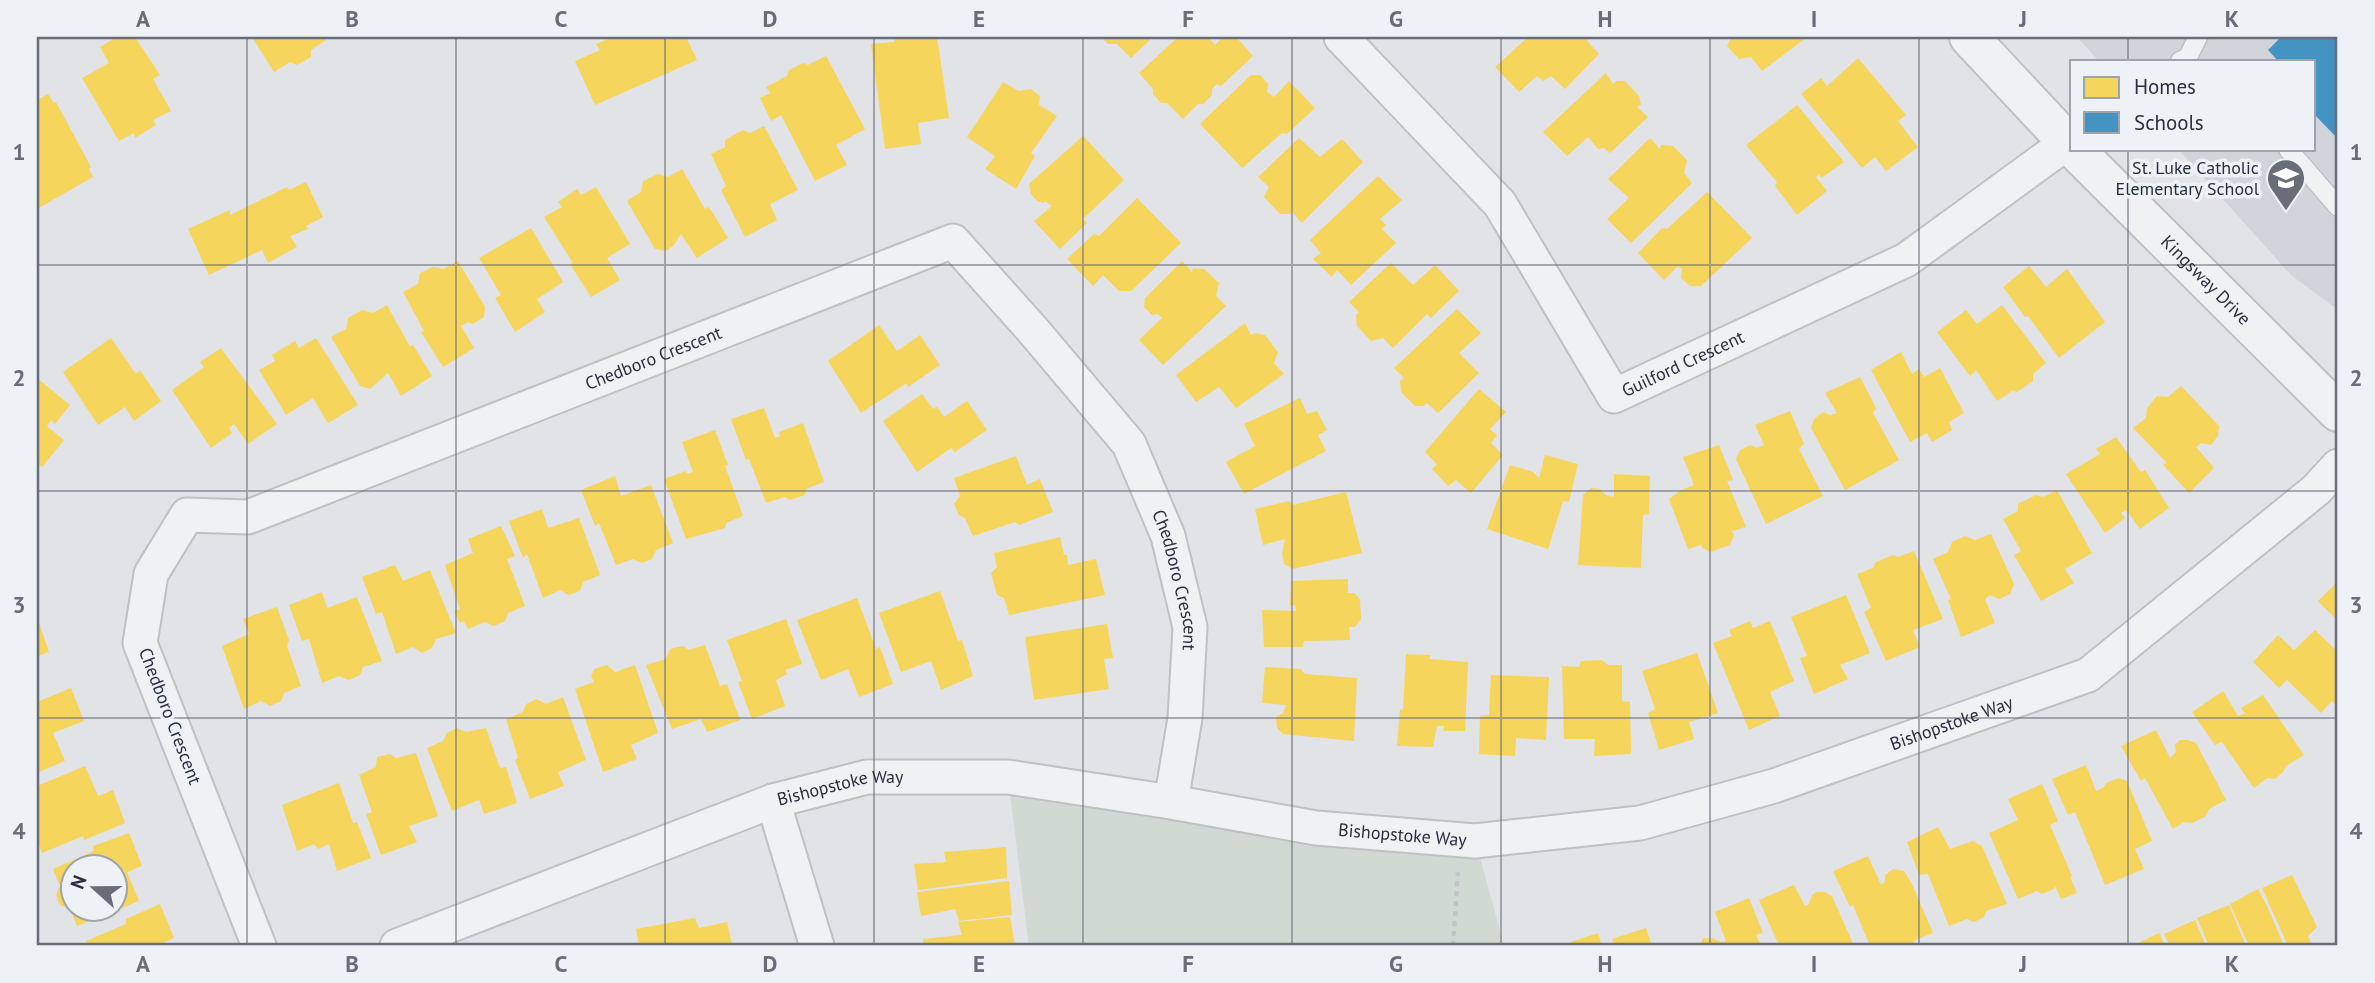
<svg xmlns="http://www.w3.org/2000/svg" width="2375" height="983" viewBox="0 0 2375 983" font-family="'PT Sans',sans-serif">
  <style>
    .built { fill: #d1d4da }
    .green { fill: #d0d9d2 }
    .homes { fill: #f6d55c; fill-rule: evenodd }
    .schools { fill: #4393c3 }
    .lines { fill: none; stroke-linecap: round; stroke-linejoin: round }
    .service-casing { stroke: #bec0c3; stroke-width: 21 }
    .minor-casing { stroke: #bec0c3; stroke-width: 37 }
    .tertiary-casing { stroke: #bec0c3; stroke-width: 42 }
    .path { stroke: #c3c4c9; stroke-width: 4.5; stroke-dasharray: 5 5; stroke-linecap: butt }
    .service { stroke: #f0f1f3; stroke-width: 18 }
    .minor { stroke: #f0f1f3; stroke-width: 33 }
    .tertiary { stroke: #f0f1f3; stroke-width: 38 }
    .grid { fill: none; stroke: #696d79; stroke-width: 2; stroke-opacity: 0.55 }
    .labels { text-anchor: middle; stroke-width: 7; stroke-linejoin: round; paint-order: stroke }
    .poi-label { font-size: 18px; fill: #292e3e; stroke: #eef1f5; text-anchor: end }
    .street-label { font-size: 18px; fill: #292e3e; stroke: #eef1f5 }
    .neatline { fill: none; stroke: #696d79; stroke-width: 2.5 }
    .grid-label { font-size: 23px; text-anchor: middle; font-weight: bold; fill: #696d79 }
  </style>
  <rect width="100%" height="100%" fill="#e1e3e6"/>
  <path class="built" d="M2077,37H2338V310L2291,275L2178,149H2314V61H2099Z"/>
  <path class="green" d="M1008,776L1475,839L1504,946H1029Z"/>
  <g class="homes">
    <path d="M117,37H135L160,75L153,79L171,111L153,120L156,125L135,138L134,133L119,141L82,78L109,63L100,47Z"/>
    <path d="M252,37H325L326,40L311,50V57L297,65L290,62L274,72Z"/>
    <path d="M613,37H686L697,60L595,105L575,61L600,50L596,44Z"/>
    <path d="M896,37H937L949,118L918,123L921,144L885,149L871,44L894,42Z"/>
    <path d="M1101,37H1153L1131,58L1117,44H1108Z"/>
    <path d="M1178,37H1208L1215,45L1223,37H1236L1253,56L1221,86L1217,84L1212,89V95L1203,104H1198L1183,119L1167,103H1161L1153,94V89L1139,73Z"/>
    <path d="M1528,37H1591L1587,41L1599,54L1565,89L1551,76L1543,81L1537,76L1519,92L1495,67Z"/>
    <path d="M1731,37H1807L1762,71L1751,57L1739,59L1727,46Z"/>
    <path d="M826,56L865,129L836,145L847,165L815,181L781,115L771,121L760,98L770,93L766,87L787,76L789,70L803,63L808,65Z"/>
    <path d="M1858,58L1906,115L1898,121L1918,147L1886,171L1875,157L1862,168L1801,94L1821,78L1827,86Z"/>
    <path d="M1606,73L1613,84L1617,81H1625L1639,96L1641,105L1637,107L1648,117L1610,153L1604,148L1598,149L1588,137L1567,156L1543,132Z"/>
    <path d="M1251,75H1260L1268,84L1267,92L1274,97L1289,81L1315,108L1287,134L1282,133L1242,168L1200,124Z"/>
    <path d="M1003,82L1019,91L1031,89L1040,96L1039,105L1057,116L1031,153L1035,156L1016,189L985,169L995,156L967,137Z"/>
    <path d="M48,94L54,103L56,102L91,167L89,169L93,177L37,209V100Z"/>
    <path d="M1797,105L1844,162L1821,178L1819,174L1816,177L1827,191L1797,215L1775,186L1777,182L1746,145Z"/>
    <path d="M764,126L798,190L770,204L777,220L745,237L721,190L726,186L711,154L725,147V140L743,130L750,133Z"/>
    <path d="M1083,136L1124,180L1083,219L1087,223L1060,249L1034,221L1052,206L1045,201L1044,203L1037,201L1031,194L1029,184Z"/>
    <path d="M1299,138L1320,157L1342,139L1363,162L1302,223L1292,212L1291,214H1280L1264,197L1269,187L1258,177Z"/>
    <path d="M1650,138L1660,149L1661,145L1673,146L1687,160L1684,173L1692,183L1631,243L1607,219L1629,198L1608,179Z"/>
    <path d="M682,169L705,209L709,207L728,238L697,258L681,234L674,245L666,251L655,249L627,201L641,192L643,181L658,174L668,177Z"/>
    <path d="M1378,176L1402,200L1380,219L1386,225L1382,229L1396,243L1351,285L1337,270L1332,277L1313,259L1321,253L1310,240Z"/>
    <path d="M306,182L323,217L306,226L308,229L290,236L297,247L268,263L262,250L209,275L188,229L230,210V215L287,187L289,190Z"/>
    <path d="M596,187L630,244L607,258L620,280L591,297L570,264L573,263L544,217L562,207L558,202L577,189L581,195Z"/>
    <path d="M1707,192L1752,238L1701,286H1690L1681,278L1682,269L1678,266L1664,280L1638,253L1662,228L1667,229Z"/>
    <path d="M1137,198L1181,243L1131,291H1119L1103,275L1093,286L1067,259L1094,234L1099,236Z"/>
    <path d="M531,228L563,282L537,299L545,312L515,332L495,298L501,295L479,258Z"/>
    <path d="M458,261L485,307L484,317L473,324L468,322L461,326L474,348L443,367L421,332L424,331L403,292L418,284L420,273L433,267L444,269Z"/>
    <path d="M1182,261L1192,272L1193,268L1204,269L1219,283L1216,296L1226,306L1163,365L1139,340L1162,318L1158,314L1152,315L1144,307L1145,298Z"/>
    <path d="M1391,263L1413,285L1435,265L1459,291L1431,318L1427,314L1393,348L1383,338L1371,341L1357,326L1356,315L1359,312L1349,302Z"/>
    <path d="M2029,266L2046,287L2067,269L2105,322L2059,358L2028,316L2025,317L2003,287Z"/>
    <path d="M387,305L410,347L413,345L432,376L401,396L388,373L370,389L360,386L331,337L346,329L348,318L362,310L373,313Z"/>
    <path d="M2002,305L2046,363L2033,374V381L2017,392L2012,391L1997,401L1976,370L1970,376L1937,332L1966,310L1977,324Z"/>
    <path d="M1457,309L1481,333L1459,353L1479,373L1438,413L1427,403L1424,406H1415L1401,392L1400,381L1404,378L1394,368Z"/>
    <path d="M1245,323L1251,335L1255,333L1265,335L1278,352L1274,363L1284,374L1236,408L1219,387L1196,402L1176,375Z"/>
    <path d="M879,325L897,351L920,335L940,365L908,387L907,383L861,413L828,361Z"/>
    <path d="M111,338L136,374L140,370L161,401L134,421L125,407L98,425L63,372Z"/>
    <path d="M316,338L358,405L328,423L313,398L286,415L259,370L275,361L272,355L295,341L299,348Z"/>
    <path d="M221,348L277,424L248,444L234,424L229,428L232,433L211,448L172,390L204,367L200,362Z"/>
    <path d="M1901,352L1912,374L1919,369L1924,377L1940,368L1964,413L1949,422L1952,430L1932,442L1927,433L1910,442L1871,370Z"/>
    <path d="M1860,377L1876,408L1873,413L1899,460L1845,490L1811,428L1814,419L1823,412L1830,415L1837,413L1825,393Z"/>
    <path d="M37,378L70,405L55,424L51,420L47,426L64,440L42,467L37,463Z"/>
    <path d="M2181,386L2219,426L2218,436L2211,445L2201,443L2196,447L2214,468L2189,493L2163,465L2167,463L2133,428L2146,418L2147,408L2157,396L2168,397Z"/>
    <path d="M1479,389L1506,412L1490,429L1497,435L1491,443L1503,455L1471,493L1456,480L1448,486L1432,469L1437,464L1425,452Z"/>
    <path d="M922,394L933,409L937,407L944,417L967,401L987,430L955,452L951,448L917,472L883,421Z"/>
    <path d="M1300,398L1307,414L1317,411L1327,430L1318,435L1326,451L1244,494L1226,462L1255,446L1244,424Z"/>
    <path d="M764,408L775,438L780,436L779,432L803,423L824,482L806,489L805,495L790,500L785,497L766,503L749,459L746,460L731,419Z"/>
    <path d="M1790,411L1804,444L1799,449L1823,496L1766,524L1736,459L1740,450L1750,445L1757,448L1764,445L1755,425Z"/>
    <path d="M715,430L728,465L725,466L743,516L726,523L725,528L686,539L664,479L686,471L687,474L693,472L682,442Z"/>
    <path d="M2116,437L2141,472L2145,470L2169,508L2140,529L2126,510L2121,513L2125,518L2105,533L2066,474L2100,454L2096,449Z"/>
    <path d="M1719,445L1733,480L1727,481L1746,527L1732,531L1734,535L1730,545L1710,552L1703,548L1701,545L1688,549L1669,499L1681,490L1694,485L1683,457Z"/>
    <path d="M1545,455L1578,464L1569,502L1563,501L1548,549L1487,529L1510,465L1533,472L1539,478Z"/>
    <path d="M1016,456L1027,485L1040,479L1053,512L1019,525L1015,522L973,536L965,518L959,515L954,504L960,496L954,478Z"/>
    <path d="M1614,474L1650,476L1649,514L1643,515L1641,568L1578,565L1583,495L1591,488L1600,489L1606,495L1614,497Z"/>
    <path d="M615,476L621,496L651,485L673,543L656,550L652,559L642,563L633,559L616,565L599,523L595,526L581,490Z"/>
    <path d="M2057,490L2092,553L2065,569L2074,583L2041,601L2014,555L2021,551L2003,519L2018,511V504L2036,495L2043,497Z"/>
    <path d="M1346,492L1362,553L1293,569L1284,564L1282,554L1285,539L1263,545L1255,509L1289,501L1293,505Z"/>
    <path d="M542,509L548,528L579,518L600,575L583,582L580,591L569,595L560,590L543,598L527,554L523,558L509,521Z"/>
    <path d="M501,526L515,556L507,559L525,606L508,613L505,621L494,626L485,622L468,629L464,621L460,623L454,611L460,609L445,565L473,553L468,539Z"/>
    <path d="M1991,534L2014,584L2010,594L1999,599L1990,595L1985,599L1995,623L1961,637L1948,600L1951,599L1933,559L1948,552L1952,542L1965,536L1975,540Z"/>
    <path d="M1060,537L1064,555H1067L1068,565L1096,559L1105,595L1009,615L1004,598L997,595L991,573L997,567L994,553Z"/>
    <path d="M1914,551L1943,619L1913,630L1920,647L1886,661L1864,612L1871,608L1857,574L1873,568L1876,562L1893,555L1898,557Z"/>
    <path d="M395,565L403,581L430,570L456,633L436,639L432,648L422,653L413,647L396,654L382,612L376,614L362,577Z"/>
    <path d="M1348,579V593H1354L1360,599L1361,619L1355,627H1349L1350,640L1304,641L1303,647H1264L1262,610L1296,611L1295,605L1290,606L1291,581Z"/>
    <path d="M2338,581V621L2318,601Z"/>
    <path d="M940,591L958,641L962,640L973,676L941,690L931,661L901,672L879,613Z"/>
    <path d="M322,592L327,608L357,597L382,661L363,667L360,675L349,680L339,676L322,683L309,639L302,641L289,605Z"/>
    <path d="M1846,595L1870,653L1840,665L1848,679L1814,694L1800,658L1807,656L1791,617Z"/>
    <path d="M857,598L876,649L880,647L893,684L859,697L848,669L821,680L797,620Z"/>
    <path d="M277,607L289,640L287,646L301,686L284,693L281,701L270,706L261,701L244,709L222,646L249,634L243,619Z"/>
    <path d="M37,617L49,652L37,656Z"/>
    <path d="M786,619L802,664L785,670L787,674L776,680L785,706L752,719L738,682L742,681L727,640Z"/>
    <path d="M1750,621L1753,628L1770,621L1794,681L1770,692L1780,716L1749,730L1713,643L1732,636L1729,630Z"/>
    <path d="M1107,624L1113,658L1104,659L1109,689L1034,700L1025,637Z"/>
    <path d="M2315,630L2338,652V701L2335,704L2332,701L2321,713L2287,680L2279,688L2253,662L2278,635L2294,650Z"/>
    <path d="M705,645L720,686L727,684L740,720L707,732L701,719L672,729L646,665L666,659L670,649L683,646L689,650Z"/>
    <path d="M1697,653L1718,713L1689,722L1694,739L1659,750L1648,713L1655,709L1642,671Z"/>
    <path d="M1406,654L1431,655L1429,659L1468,662L1465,731H1443L1444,726H1437L1433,747L1397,746L1400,709L1403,710Z"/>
    <path d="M1602,660L1608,665H1622V701L1630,702L1631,754L1594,756L1595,739H1564L1562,666L1579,667L1581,661Z"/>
    <path d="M607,665L615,672L635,665L658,733L631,745L637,759L603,772L575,689L594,682L591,677L594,669Z"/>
    <path d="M1265,667L1301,669L1305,674L1357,678L1354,741L1283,734L1277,728L1276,717L1283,713L1286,705L1262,703Z"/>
    <path d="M1491,675L1549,677L1546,740L1516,738L1515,756L1479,754L1480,716L1489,715Z"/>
    <path d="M71,688L84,721L53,733L65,761L37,773V702Z"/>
    <path d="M2223,691L2238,716L2245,713L2241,708L2263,695L2304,755L2286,766L2283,772L2275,779L2267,778L2254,788L2222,742L2215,745L2192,712Z"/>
    <path d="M563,697L586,760L558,772L564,786L530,799L515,760L518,758L506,719L523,712L526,704L537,699L546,704Z"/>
    <path d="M457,728L466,732L486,728L500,768L506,767L517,803L484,814L479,800L452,811L427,748L443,741L447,733Z"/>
    <path d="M2156,730L2170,758L2176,752L2175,745L2180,740H2188L2196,743L2226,800L2209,809L2206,816L2192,823L2184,822L2173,829L2145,778L2141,781L2121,746Z"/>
    <path d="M416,753L438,816L409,826L417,842L381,855L366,814L372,812L359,775L376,767L377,757L390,754L396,758Z"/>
    <path d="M2086,765L2096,791L2104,787L2106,783L2119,778L2127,781L2152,841L2135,849L2144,869L2105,885L2075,812L2068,815L2052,779Z"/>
    <path d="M85,766L98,796L113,790L125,823L84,840L83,836L42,853L37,840V786Z"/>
    <path d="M339,783L353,823L357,822L371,858L337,871L329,844L318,849L314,844L297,851L282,805Z"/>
    <path d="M2042,784L2058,821L2050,825L2072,876L2070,877L2077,893L2061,899L2055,886L2054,889L2042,894L2037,891L2018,899L1989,833L2018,820L2008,799Z"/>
    <path d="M1938,827L1950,849L1973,841L1982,846L2007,904L1986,911L1984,917L1974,922L1967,919L1949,926L1928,874L1919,875L1907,842Z"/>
    <path d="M129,833L142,866L127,872L139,901L77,926L70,909L60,905L56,895L60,886L53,869L94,851L93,846ZM74,867H116V909H74Z"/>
    <path d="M1006,847L1007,878L918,890L914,864L946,862L944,852Z"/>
    <path d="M1868,856L1881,885L1885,882V875L1893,869L1904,871L1911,882L1933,933L1915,940L1913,946H1870L1853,905L1850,907L1833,871Z"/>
    <path d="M2292,875L2317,927L2308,936L2312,946H2288L2262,888Z"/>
    <path d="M1009,881L1012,915L959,921L955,909L921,916L917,892Z"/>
    <path d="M1794,885L1805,906L1809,904L1812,895L1816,892H1825L1832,896L1854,946H1779L1759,900Z"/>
    <path d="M2258,889L2268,908L2284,946H2249L2230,904Z"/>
    <path d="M1749,898L1763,933L1756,935L1761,946H1698L1704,938H1713L1720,942L1726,941L1715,912Z"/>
    <path d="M160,904L174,938L161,944L162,946H88L86,941L126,924V919Z"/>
    <path d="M2229,905L2246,946H2209L2197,918Z"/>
    <path d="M1010,917L1015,946H924L923,939L962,935L958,922Z"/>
    <path d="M695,918L699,928L727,922L732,945L639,946L636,929Z"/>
    <path d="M2195,920L2206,946H2170L2164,934Z"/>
    <path d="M1646,928L1652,946H1614L1612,939Z"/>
    <path d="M1598,933L1602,946H1559Z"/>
    <path d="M2159,933L2165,946H2132Z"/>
  </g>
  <path class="schools" d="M2281,37H2338V139L2314,114V61H2278L2268,50Z"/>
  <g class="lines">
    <defs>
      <g id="service">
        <path d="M2180,61L2188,57L2198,37"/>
        <path d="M2288,149L2338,207"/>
      </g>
      <g id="minor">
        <path id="s1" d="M1341,37L1500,204L1614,396L1906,260L2068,142"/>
        <path d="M773,801L817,946"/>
        <path id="s2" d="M259,946L140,643L151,574L187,515L248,517L953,241L1031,328L1129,444L1168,536L1190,627L1185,718L1171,802"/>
        <path id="s3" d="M397,946L773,801L867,777H1008L1171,802L1316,828L1475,841L1640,823L1774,786L2088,675L2316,490L2338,466"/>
      </g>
      <g id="tertiary">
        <path d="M1969,37L2072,147"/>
        <path id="s4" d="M2074,149L2338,412"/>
      </g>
    </defs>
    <use href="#service" class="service-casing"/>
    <use href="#minor" class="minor-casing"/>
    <use href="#tertiary" class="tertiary-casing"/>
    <path class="path" d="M1453,946L1458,872"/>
    <use href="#service" class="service"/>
    <use href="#minor" class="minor"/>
    <use href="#tertiary" class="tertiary"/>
  </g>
  <path class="grid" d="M247,37V946M456,37V946M665,37V946M874,37V946M1083,37V946M1292,37V946M1501,37V946M1710,37V946M1919,37V946M2128,37V61M2128,149V946M37,265H2338M37,491H2338M37,718H2338"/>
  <defs>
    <symbol id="school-pin" viewBox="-11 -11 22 30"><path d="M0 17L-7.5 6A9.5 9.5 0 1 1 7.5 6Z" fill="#696d79" stroke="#eef1f5"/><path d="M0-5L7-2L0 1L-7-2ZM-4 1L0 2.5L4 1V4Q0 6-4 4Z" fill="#fff"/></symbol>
  </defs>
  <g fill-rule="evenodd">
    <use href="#school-pin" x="2264" y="156" width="44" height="60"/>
  </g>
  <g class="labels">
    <g class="poi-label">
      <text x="2259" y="174">St. Luke Catholic<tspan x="2259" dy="21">Elementary School</tspan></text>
    </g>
    <g class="street-label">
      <text dy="6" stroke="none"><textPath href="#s4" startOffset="186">Kingsway Drive</textPath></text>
      <text dy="6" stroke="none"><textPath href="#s2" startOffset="961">Chedboro Crescent</textPath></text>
      <text dy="6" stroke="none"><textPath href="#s1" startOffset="530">Guilford Crescent</textPath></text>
      <text dy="6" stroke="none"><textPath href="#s2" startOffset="1696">Chedboro Crescent</textPath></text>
      <text transform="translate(170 716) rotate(69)" y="6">Chedboro Crescent</text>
      <text dy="6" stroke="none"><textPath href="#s3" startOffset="1606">Bishopstoke Way</textPath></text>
      <text dy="6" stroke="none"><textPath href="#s3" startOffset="472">Bishopstoke Way</textPath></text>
      <text dy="6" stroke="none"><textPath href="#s3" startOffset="1040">Bishopstoke Way</textPath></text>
    </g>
  </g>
  <rect width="2375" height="983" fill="none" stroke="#eef1f5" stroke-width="77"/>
  <rect x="2070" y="60" width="245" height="91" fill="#eef1f5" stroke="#9fa3ac" stroke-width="2"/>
  <rect x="2084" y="77" width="35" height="21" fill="#f6d55c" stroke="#9fa3ac" stroke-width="2"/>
  <text x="2134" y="94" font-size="21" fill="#292e3e">Homes</text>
  <rect x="2084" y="112" width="35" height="21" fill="#4393c3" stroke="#9fa3ac" stroke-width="2"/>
  <text x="2134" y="130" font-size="21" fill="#292e3e">Schools</text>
  <g transform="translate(94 888) rotate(291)"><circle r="33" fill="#eef1f5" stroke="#9fa3ac" stroke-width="2"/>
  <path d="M0-5L12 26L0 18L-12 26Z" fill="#696d79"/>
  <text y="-10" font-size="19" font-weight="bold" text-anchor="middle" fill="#292e3e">N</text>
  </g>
  <rect x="38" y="38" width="2298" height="906" class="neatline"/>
  <g class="grid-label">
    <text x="143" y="27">A</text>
    <text x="352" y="27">B</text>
    <text x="561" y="27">C</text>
    <text x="770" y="27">D</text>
    <text x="979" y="27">E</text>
    <text x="1188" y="27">F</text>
    <text x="1396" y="27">G</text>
    <text x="1605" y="27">H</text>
    <text x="1814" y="27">I</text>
    <text x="2023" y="27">J</text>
    <text x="2232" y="27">K</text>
    <text x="19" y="160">1</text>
    <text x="2356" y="160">1</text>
    <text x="19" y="386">2</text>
    <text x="2356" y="386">2</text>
    <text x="19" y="613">3</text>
    <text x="2356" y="613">3</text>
    <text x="19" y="839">4</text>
    <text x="2356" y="839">4</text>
    <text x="143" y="972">A</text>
    <text x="352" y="972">B</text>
    <text x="561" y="972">C</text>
    <text x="770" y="972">D</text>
    <text x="979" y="972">E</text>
    <text x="1188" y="972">F</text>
    <text x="1396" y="972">G</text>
    <text x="1605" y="972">H</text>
    <text x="1814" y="972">I</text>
    <text x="2023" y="972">J</text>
    <text x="2232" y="972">K</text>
  </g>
</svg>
